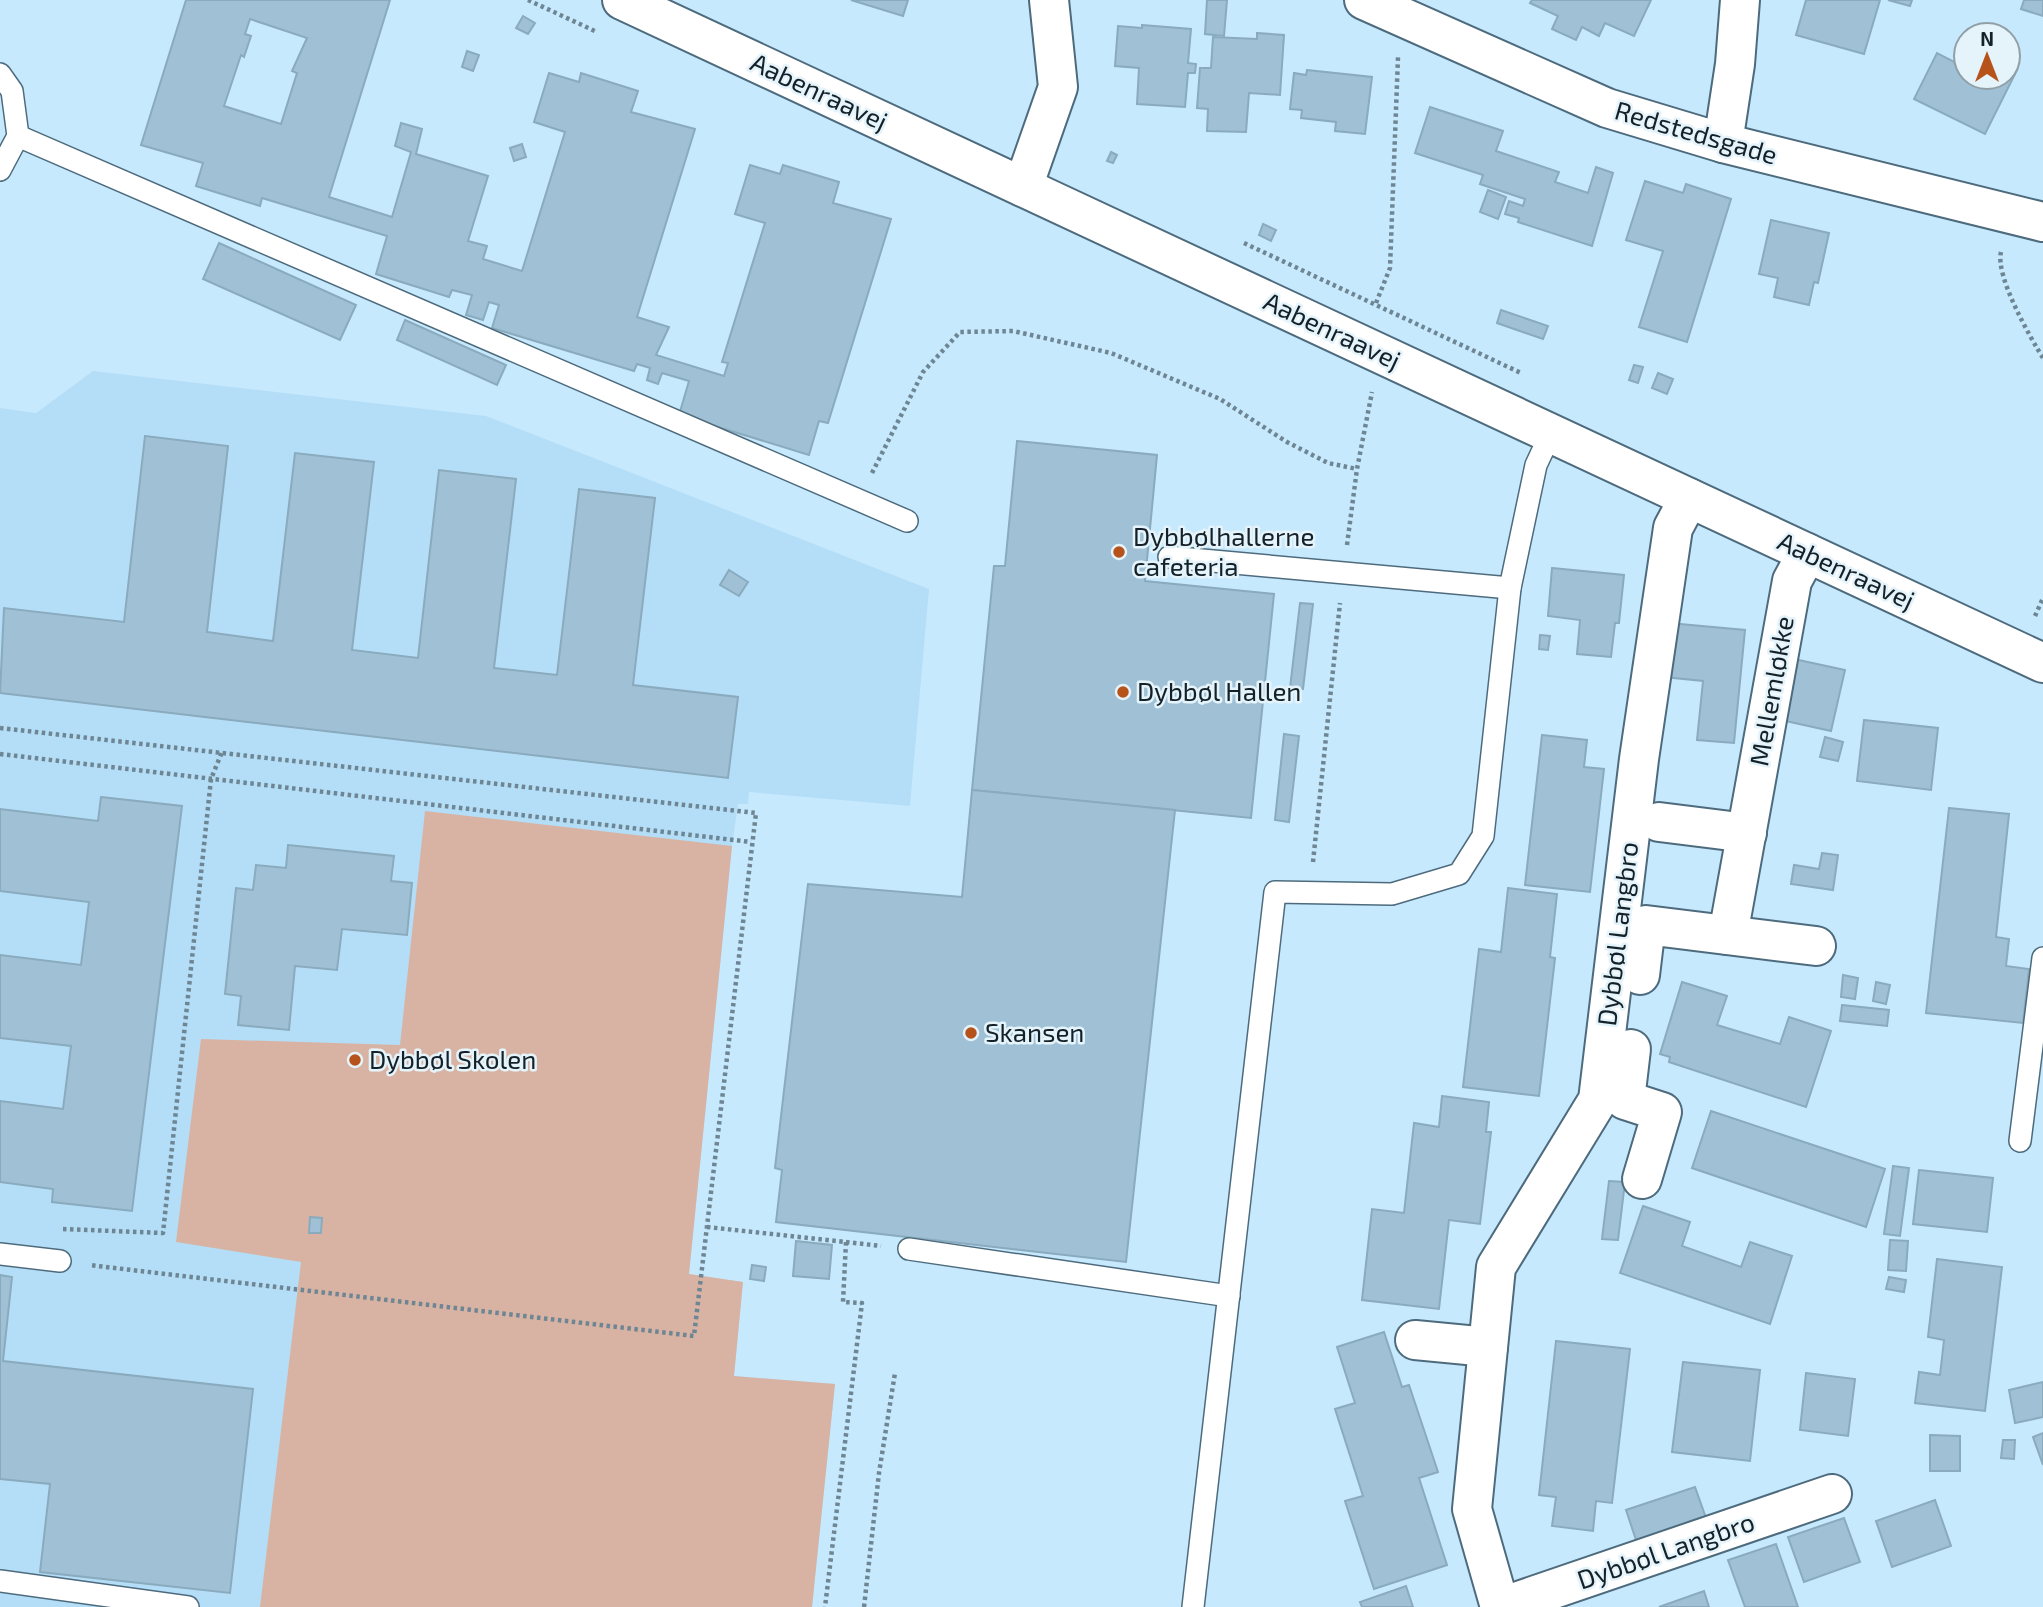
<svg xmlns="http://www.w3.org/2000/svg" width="2043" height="1607" viewBox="0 0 2043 1607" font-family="'Exo 2',sans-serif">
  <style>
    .built { fill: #b4def7 }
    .green { fill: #d8b3a3 }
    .building { fill: #a0c1d5; stroke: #8aaabd; stroke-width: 2; fill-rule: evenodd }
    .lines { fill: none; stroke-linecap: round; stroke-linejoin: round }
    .lane-casing { stroke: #4d6b7d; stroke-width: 24 }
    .street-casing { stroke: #4d6b7d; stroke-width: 42 }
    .secondary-casing { stroke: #4d6b7d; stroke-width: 42 }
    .path { stroke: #6e8693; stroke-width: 4.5; stroke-dasharray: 3.5 3.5; stroke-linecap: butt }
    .lane { stroke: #fff; stroke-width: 21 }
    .street { stroke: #fff; stroke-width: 38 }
    .secondary { stroke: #fff; stroke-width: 38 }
    .poi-dot { fill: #b6531b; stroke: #e5f3fb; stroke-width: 2.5 }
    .labels { text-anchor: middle; stroke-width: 5; stroke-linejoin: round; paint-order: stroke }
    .street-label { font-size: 26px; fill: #142128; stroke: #e5f3fb }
    .poi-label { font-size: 26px; fill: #142128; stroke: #e5f3fb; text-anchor: start }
  </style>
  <rect width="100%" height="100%" fill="#c7e9fd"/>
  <path class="built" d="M93,371L486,416L929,589L910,806L749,792L748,804H738L732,846L689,1274L743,1282L734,1376L835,1384L812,1607H0V408L36,413Z"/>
  <path class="green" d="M425,811L732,846L689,1274L743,1282L734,1376L835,1384L812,1607H260L301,1262L176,1242L201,1039L400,1045Z"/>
  <g class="building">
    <path d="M186,0H390L329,197L392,217L411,152L395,146L401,123L422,129L416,154L488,176L468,241L487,246L483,259L522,271L565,132L534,122L549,73L579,82L581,73L638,91L631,112L695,129L637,317L669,327L656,355L724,376L728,363L722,362L765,223L735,214L750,165L780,174L783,165L839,182L833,203L891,219L828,423L819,421L809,455L679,415L689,381L662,373L658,384L647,380L650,368L637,364L634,371L492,328L499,305L489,302L483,320L466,315L472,295L452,290L449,297L376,274L387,236L262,198L260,206L196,186L203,163L141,145ZM250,19L307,38L292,71L297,73L281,124L224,106L241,55L244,57L251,36L245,34Z"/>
    <path d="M851,0H908L903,16Z"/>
    <path d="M1207,0H1227L1224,36L1205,34Z"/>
    <path d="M1532,0H1651L1634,36L1605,23L1599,36L1582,27L1576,40L1552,29L1558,16L1530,3Z"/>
    <path d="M1806,0H1880L1864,54L1796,35Z"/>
    <path d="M1888,0H1912L1910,6Z"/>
    <path d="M2024,0H2043V16L2021,9Z"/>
    <path d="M523,16L535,23L528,34L516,28Z"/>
    <path d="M1142,25L1191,29L1188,63L1196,64L1195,73H1188L1185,107L1137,104L1139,68L1115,66L1118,26L1142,28Z"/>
    <path d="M1257,33L1284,35L1280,95L1249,93L1246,132L1207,131L1208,109L1197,108L1200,68H1211L1213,37L1257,39Z"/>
    <path d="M1966,47V77H2008V66L2017,70L1985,134L1914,99L1937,53L1958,64Z"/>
    <path d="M467,51L479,55L473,71L462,67Z"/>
    <path d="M1307,70L1372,77L1365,134L1335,131L1336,122L1301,118L1302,110L1290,109L1294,73L1306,75Z"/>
    <path d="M1430,107L1503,131L1496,151L1559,172L1555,182L1588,193L1596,167L1613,173L1592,246L1518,222L1519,218L1505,214L1509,201L1523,206L1525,199L1480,184L1483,175L1415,153Z"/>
    <path d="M522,144L526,157L514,161L510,148Z"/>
    <path d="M1111,152L1117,155L1113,163L1107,161Z"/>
    <path d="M1645,181L1683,193L1686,184L1731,199L1687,342L1639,327L1663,251L1626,240Z"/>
    <path d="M1488,190L1506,197L1498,219L1480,212Z"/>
    <path d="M1771,220L1829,233L1818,283L1814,282L1809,305L1774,297L1778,278L1759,274Z"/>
    <path d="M1263,224L1276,230L1271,241L1259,235Z"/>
    <path d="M219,243L356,305L340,340L203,279Z"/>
    <path d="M1501,310L1548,326L1543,339L1497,323Z"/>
    <path d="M405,320L506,365L497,385L397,340Z"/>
    <path d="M1634,365L1643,367L1638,383L1629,380Z"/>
    <path d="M1658,373L1673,379L1667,394L1652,388Z"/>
    <path d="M145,436L228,446L207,632L273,641L295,453L374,462L352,650L418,658L439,470L516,479L494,668L557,675L579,489L655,498L633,685L738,697L728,778L0,693L4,608L124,622Z"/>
    <path d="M1017,441L1157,455L1145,581L1274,594L1251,818L972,790L994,566H1005Z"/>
    <path d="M1552,568L1624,575L1619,623H1615L1611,657L1577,654L1580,620L1548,616Z"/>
    <path d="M729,570L748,582L739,596L720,585Z"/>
    <path d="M1300,603L1313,604L1303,689L1290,688Z"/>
    <path d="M1669,623L1745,630L1734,743L1697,740L1703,681L1664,677Z"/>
    <path d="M1540,635L1550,636L1548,650L1539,649Z"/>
    <path d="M1794,659L1845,670L1831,731L1781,720Z"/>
    <path d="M1864,720L1938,728L1931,790L1857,781Z"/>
    <path d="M1284,734L1299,736L1289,822L1275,820Z"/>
    <path d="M1542,735L1587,740L1584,767L1604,769L1590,892L1525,885Z"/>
    <path d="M1825,737L1843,742L1838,761L1820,757Z"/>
    <path d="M972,790L1175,810L1126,1262L776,1222L782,1170L775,1168L808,884L962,897Z"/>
    <path d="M101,797L182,806L132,1211L52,1202L53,1189L0,1182V1101L63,1109L71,1046L0,1038V955L81,965L89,902L0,891V809L98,821Z"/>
    <path d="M1949,808L2009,814L1996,937L2009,939L2006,966L2029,969L2023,1023L1926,1013Z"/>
    <path d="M288,845L394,856L391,881L412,883L407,935L342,929L337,970L295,966L289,1030L238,1025L241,996L225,994L236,888L253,890L256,865L286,868Z"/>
    <path d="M1822,853L1838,855L1833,890L1791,884L1794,865L1819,869Z"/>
    <path d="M1508,888L1557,894L1550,957L1555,958L1539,1096L1463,1087L1479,949L1501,952Z"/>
    <path d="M1843,975L1858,978L1855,999L1841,997Z"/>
    <path d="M1682,982L1727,996L1717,1025L1780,1044L1789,1017L1831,1031L1806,1107L1669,1062L1670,1057L1660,1054Z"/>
    <path d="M1876,982L1890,985L1886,1004L1873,1001Z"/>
    <path d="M1842,1005L1889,1010L1887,1026L1840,1021Z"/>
    <path d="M1442,1096L1489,1102L1486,1132H1491L1480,1224L1449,1220L1439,1309L1362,1300L1372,1209L1404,1213L1414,1123L1439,1127Z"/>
    <path d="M1711,1111L1885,1169L1866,1227L1692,1168Z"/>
    <path d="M1893,1166L1909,1168L1900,1236L1884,1234Z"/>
    <path d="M1919,1170L1993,1178L1987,1232L1913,1224Z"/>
    <path d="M1609,1181L1625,1182L1618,1240L1602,1239Z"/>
    <path d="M1643,1206L1690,1222L1682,1246L1741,1267L1750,1242L1792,1256L1770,1324L1620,1273Z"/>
    <path d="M310,1217L322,1218L321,1233H309Z"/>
    <path d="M1890,1240L1908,1241L1906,1271L1888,1270Z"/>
    <path d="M796,1241L832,1245L829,1279L793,1276Z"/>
    <path d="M1937,1259L2002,1267L1985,1411L1915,1403L1919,1372L1940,1375L1944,1340L1928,1337Z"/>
    <path d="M752,1265L766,1267L764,1281L750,1279Z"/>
    <path d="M0,1275L12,1277L3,1361L253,1389L230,1593L40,1572L50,1484L0,1479Z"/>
    <path d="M1889,1277L1906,1280L1904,1292L1886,1289Z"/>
    <path d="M1384,1332L1402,1387L1409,1385L1438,1472L1419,1478L1447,1565L1374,1589L1345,1501L1363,1496L1335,1409L1355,1403L1337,1347Z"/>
    <path d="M1556,1341L1630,1349L1612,1503L1596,1501L1593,1531L1552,1526L1556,1497L1539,1495Z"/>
    <path d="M1683,1362L1760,1370L1750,1461L1672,1452Z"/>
    <path d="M1806,1373L1855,1379L1848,1436L1800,1430Z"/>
    <path d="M2043,1382V1417L2015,1423L2009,1390Z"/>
    <path d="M2043,1433V1465L2033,1437Z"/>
    <path d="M1930,1435L1960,1436V1471H1930Z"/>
    <path d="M2003,1440H2015L2014,1459L2001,1458Z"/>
    <path d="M1695,1487L1706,1518L1637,1543L1626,1510Z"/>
    <path d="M1935,1500L1951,1546L1892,1567L1876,1521Z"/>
    <path d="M1844,1518L1860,1562L1804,1582L1788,1537Z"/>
    <path d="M1776,1544L1798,1607H1745L1728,1560Z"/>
    <path d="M1406,1586L1413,1607H1362L1360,1602Z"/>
    <path d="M1704,1591L1709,1607H1659Z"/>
  </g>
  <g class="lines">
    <defs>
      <g id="lane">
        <path d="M0,74L12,91L18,136L0,170"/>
        <path d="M18,136L907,521"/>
        <path d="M1169,557L1510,588"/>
        <path d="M2020,1141L2043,958"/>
        <path d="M909,1249L1229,1296"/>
        <path d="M0,1254L60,1261"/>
        <path d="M0,1581L188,1607"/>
        <path d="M1193,1607L1275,892L1392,894L1459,874L1483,836L1510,588L1536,465L1551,433"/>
      </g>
      <g id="street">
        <path d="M1364,0L1607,108L1723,143L2043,222"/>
        <path d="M1723,143L1735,64L1740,0"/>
        <path d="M1023,187L1058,87L1049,0"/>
        <path d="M1659,822L1747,833"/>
        <path d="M1728,935L1792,581L1807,553"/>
        <path d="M1640,975L1646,925L1816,946"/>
        <path d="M1631,1049L1625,1100L1662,1112L1642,1179"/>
        <path d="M1415,1340L1488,1347"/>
        <path d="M1500,1607L1472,1509L1496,1267L1598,1100L1639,759L1673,528L1689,498"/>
        <path d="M1501,1607L1832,1494"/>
      </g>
      <path id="secondary" d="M622,0L2043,663"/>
    </defs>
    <use href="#lane" class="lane-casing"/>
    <use href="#street" class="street-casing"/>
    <use href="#secondary" class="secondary-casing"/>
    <g class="path">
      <path d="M528,0L597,32"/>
      <path d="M1244,243L1521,373"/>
      <path d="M2001,252C1995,276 2030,337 2043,358"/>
      <path d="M1376,303L1390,268L1398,57"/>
      <path d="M872,473L923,372L960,332L1013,331L1111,353L1220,399L1287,442L1328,463L1357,469"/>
      <path d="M1347,545L1357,469L1372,392"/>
      <path d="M2035,616L2043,598"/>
      <path d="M0,728L756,813L694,1336L89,1265"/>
      <path d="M0,754L751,842"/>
      <path d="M1313,862L1340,603"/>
      <path d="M707,1227L846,1242L843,1302L862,1303L825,1607"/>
      <path d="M63,1229L163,1233L211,779L222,752"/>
      <path d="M846,1242L881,1246"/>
      <path d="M864,1607L879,1473L895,1373"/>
    </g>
    <use href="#lane" class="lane"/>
    <use href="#street" class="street"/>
    <use href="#secondary" class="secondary"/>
  </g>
  <g class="poi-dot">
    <circle cx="1119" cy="552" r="7"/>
    <circle cx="1123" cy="692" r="7"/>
    <circle cx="971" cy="1033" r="7"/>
    <circle cx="355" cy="1060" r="7"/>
  </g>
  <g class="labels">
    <g class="street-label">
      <text transform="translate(819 92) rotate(25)" y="9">Aabenraavej</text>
      <text transform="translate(1696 133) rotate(16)" y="9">Redstedsgade</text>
      <text transform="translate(1332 331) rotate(25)" y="9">Aabenraavej</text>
      <text transform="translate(1846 571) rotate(25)" y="9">Aabenraavej</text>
      <text transform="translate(1772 691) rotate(-80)" y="9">Mellemløkke</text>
      <text transform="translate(1618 934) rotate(-83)" y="9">Dybbøl Langbro</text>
      <text transform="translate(1666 1551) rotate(-19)" y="9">Dybbøl Langbro</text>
    </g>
    <g class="poi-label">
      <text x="1133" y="546">Dybbølhallerne<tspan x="1133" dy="30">cafeteria</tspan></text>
      <text x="1137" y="701">Dybbøl Hallen</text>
      <text x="985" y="1042">Skansen</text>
      <text x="369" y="1069">Dybbøl Skolen</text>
    </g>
  </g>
  <g transform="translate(1987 56)"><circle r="33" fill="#e5f3fb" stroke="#919fa7" stroke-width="2"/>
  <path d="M0-5L12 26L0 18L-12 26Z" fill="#b6531b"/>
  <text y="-10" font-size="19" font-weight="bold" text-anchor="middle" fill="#142128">N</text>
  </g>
</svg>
